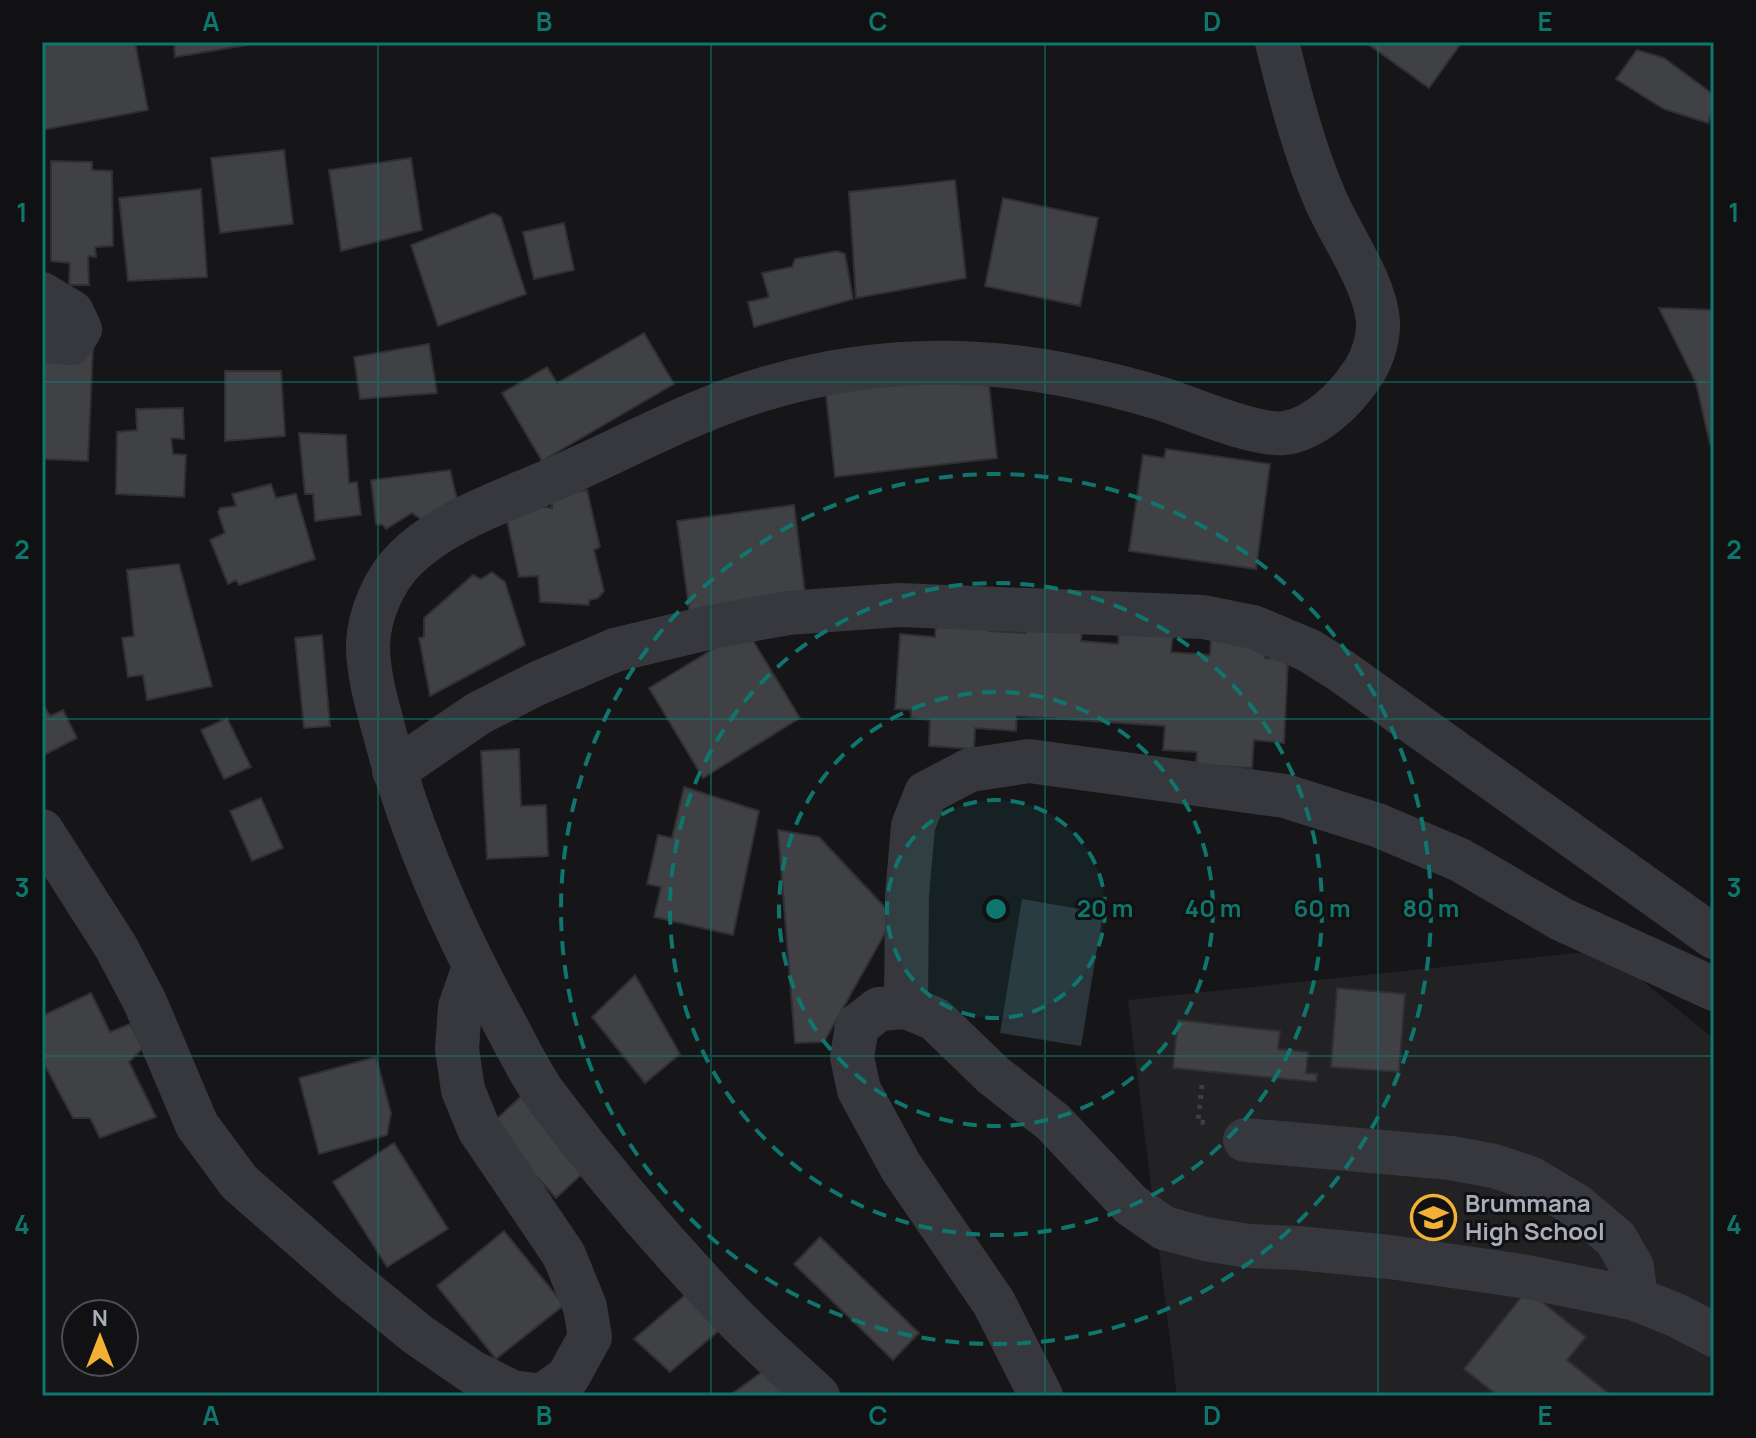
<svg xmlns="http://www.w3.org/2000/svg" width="1756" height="1438" viewBox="0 0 1756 1438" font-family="Manrope,sans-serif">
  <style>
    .built { fill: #222225 }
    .water { fill: #2c353c }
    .building { fill: #404145; stroke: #303034; stroke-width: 2 }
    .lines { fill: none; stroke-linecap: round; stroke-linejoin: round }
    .path { stroke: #3d3f44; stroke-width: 5; stroke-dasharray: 4 6; stroke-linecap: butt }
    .minor { stroke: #37383d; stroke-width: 44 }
    .grid { fill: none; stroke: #0f766e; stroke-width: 2; stroke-opacity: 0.55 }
    .ring { fill: none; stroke: #0f766e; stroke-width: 4; stroke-dasharray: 14 10 }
    .labels { text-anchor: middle; stroke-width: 6; stroke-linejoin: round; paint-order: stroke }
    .poi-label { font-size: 24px; font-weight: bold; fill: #a8adb8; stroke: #111113; text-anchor: start }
    .centre { fill: #0f766e; stroke: #111113; stroke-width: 4 }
    .ring-label { font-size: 24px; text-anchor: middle; font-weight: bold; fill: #0f766e; stroke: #111113; stroke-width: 6; stroke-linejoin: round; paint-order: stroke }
    .neatline { fill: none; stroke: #0f766e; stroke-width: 3 }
    .grid-label { font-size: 26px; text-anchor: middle; font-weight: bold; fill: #0f766e }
  </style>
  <rect width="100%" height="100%" fill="#161618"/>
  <path class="built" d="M1605,950L1714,1039V1396H1177L1128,1000Z"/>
  <path class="water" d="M1022,899L1103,913L1081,1046L1000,1033Z"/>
  <g class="building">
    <path d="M42,42H135L148,110L42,130Z"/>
    <path d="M174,42H246L247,45L175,57Z"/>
    <path d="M1365,42H1462L1429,88Z"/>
    <path d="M1637,50L1664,58L1714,95V107L1708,123L1664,109L1616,79Z"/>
    <path d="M284,150L293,224L220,233L211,158Z"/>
    <path d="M411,158L422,230L341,251L329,170Z"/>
    <path d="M51,161L92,162V170L112,171L113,246L95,247L96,257L88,256L89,285H69L70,263L51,261Z"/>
    <path d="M955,180L966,278L856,298L849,192Z"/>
    <path d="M201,189L207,277L128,281L119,198Z"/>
    <path d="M1003,198L1098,218L1080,306L985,286Z"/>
    <path d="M493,213L501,217L526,294L438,326L411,245Z"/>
    <path d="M564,223L574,270L534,279L523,232Z"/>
    <path d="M837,251L845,254L853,299L754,327L748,302L769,297L762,273L792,267L795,259Z"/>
    <path d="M1659,308L1714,310V443L1710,444L1696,383Z"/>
    <path d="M644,333L674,384L542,461L502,393L547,367L557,383Z"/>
    <path d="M429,344L437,393L360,399L354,357Z"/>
    <path d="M42,345L93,347L88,461L42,459Z"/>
    <path d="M963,365L988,376L997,458L835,477L826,394Z"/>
    <path d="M225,371H281L285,436L225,441Z"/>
    <path d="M183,408L184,439L171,438L173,454L186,455L184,497L116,494L117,432L137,430L136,409Z"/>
    <path d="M299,433L346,435L349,483L357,482L361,515L315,521L313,494H305Z"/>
    <path d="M1166,449L1270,464L1256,569L1129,551L1143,455L1164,458Z"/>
    <path d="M450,470L457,499L422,520L412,513L386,529L383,525L376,524L371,480Z"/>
    <path d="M271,484L276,498L296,494L315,559L239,585L236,580L228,584L210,540L225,533L218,512L220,508L236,506L232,494Z"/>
    <path d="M587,490L600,547L594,550L604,591L598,598L589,600V605L540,602L538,576L519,577L503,502L552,508L551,495Z"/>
    <path d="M794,505L806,601L690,616L677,521Z"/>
    <path d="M179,564L212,686L147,700L143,675L128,677L122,638L134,636L127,570Z"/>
    <path d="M492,572L505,582L525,645L430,696L419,638L424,637V618L473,575L481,579Z"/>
    <path d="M937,609L990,631L1026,633L1027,618L1083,622L1081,641L1118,644L1119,629L1173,633L1171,652L1210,655L1211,640L1266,644L1265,658L1288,659L1284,743L1254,740L1252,768L1196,765L1197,752L1163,750L1165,726L1017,716L1016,731L975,728L974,749L929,746L930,720L911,718V710L895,709L900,634L935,637Z"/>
    <path d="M746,629L800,718L703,778L649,688Z"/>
    <path d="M322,635L330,726L304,728L295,638Z"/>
    <path d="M45,707L50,716L63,710L77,738L42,756V709Z"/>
    <path d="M227,718L251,767L224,779L201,730Z"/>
    <path d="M519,749L521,806L546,805L548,856L487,859L481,751Z"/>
    <path d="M684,787L759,811L733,935L654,917L661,887L647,884L658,835L672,838Z"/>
    <path d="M261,798L283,848L252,861L230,811Z"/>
    <path d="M778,830L819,837L894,917L824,1042L795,1043Z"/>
    <path d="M635,975L680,1054L645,1083L592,1017Z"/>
    <path d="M1337,988L1405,994L1399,1072L1331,1067Z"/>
    <path d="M91,993L110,1032L130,1024L143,1048L129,1062L156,1117L100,1138L90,1118H73L42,1060V1016Z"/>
    <path d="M1178,1020L1280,1031L1278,1049L1308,1052L1306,1073L1317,1074L1316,1082L1173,1068Z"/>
    <path d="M376,1057L391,1113L387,1135L319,1154L299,1078Z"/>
    <path d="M527,1091L593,1164L556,1198L490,1125Z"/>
    <path d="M394,1143L448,1229L387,1267L333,1182Z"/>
    <path d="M504,1231L564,1305L496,1359L437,1286Z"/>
    <path d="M820,1237L919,1333L893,1360L794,1264Z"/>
    <path d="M1527,1290L1586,1337L1567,1360L1612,1396H1498L1464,1369Z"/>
    <path d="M685,1295L722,1328L670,1372L634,1339Z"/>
    <path d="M766,1369L790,1396H729Z"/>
  </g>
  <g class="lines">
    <path class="path" d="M1202,1085L1198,1122L1209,1123"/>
    <g class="minor">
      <path d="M42,294L72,312L80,329L71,343L42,341"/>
      <path d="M394,771L479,713L536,684L615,650L711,627L788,613L899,605L1203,617L1253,627L1308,650L1340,670L1714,937"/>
      <path d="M42,831L116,947L145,1002L197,1125L239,1182L352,1281L417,1334L472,1372L512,1392L542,1396L568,1377L590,1337L585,1307L564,1255L479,1129L463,1090L457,1049L460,1007L474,967"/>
      <path d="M906,1007L907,896L913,826L926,793L970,770L1029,761L1285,796L1377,825L1460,860L1561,919L1714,989"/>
      <path d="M1245,1140L1451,1158L1494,1166L1530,1178L1577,1206L1616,1239L1632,1267L1636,1299"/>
      <path d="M818,1396C789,1369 759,1343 731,1314C666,1246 603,1172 546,1096C530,1074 518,1048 505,1024C455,933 412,838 386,738C378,708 368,676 368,645C369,614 384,580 405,559C446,518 511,499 563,475C631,445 699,407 771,387C867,359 968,356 1066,375C1097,381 1129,389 1159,398C1189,407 1255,437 1285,433C1314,429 1344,401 1360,377C1371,363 1379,340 1378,321C1375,283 1342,237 1326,201C1304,150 1290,96 1277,42"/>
      <path d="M1041,1396L994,1303L901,1167L859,1090L852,1057L857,1026L879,1009L906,1007L935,1019L993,1075L1053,1122L1131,1205L1164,1228L1205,1239L1249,1246L1297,1248L1390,1257L1522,1276L1636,1299L1678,1316L1714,1335"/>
    </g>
  </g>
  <path class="grid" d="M378,42V1396M711,42V1396M1045,42V1396M1378,42V1396M42,382H1714M42,719H1714M42,1056H1714"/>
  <circle cx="996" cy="909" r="109" fill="#0f766e" fill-opacity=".12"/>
  <g class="ring">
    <circle cx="996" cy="909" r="109"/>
    <circle cx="996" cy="909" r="217"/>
    <circle cx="996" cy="909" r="326"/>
    <circle cx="996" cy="909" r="435"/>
  </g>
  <defs>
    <symbol id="school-ring" viewBox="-11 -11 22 22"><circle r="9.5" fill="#111113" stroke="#f2b134" stroke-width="1.5"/><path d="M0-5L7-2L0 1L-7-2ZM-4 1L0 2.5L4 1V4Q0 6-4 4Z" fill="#f2b134"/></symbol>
  </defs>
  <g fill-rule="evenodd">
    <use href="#school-ring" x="1408" y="1192" width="51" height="51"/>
  </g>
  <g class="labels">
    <g class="poi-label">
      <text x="1465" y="1212">Brummana<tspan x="1465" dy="28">High School</tspan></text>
    </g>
  </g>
  <circle cx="996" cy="909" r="12" class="centre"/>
  <g class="ring-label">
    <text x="1105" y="917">20 m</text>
    <text x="1213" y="917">40 m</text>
    <text x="1322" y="917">60 m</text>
    <text x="1431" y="917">80 m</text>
  </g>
  <rect width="1756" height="1438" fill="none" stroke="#111113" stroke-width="88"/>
  <g transform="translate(100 1338)"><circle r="38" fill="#111113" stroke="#4d4f55" stroke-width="2"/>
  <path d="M0-6L14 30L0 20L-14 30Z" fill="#f2b134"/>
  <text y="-12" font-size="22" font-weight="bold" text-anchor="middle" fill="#a8adb8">N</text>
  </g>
  <rect x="44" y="44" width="1668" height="1350" class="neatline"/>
  <g class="grid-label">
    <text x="211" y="31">A</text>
    <text x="544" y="31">B</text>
    <text x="878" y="31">C</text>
    <text x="1212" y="31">D</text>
    <text x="1545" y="31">E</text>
    <text x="22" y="222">1</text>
    <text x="1734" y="222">1</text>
    <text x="22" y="559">2</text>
    <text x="1734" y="559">2</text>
    <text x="22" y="897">3</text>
    <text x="1734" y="897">3</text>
    <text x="22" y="1234">4</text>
    <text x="1734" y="1234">4</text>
    <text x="211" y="1425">A</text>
    <text x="544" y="1425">B</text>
    <text x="878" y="1425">C</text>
    <text x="1212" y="1425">D</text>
    <text x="1545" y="1425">E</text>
  </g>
</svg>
